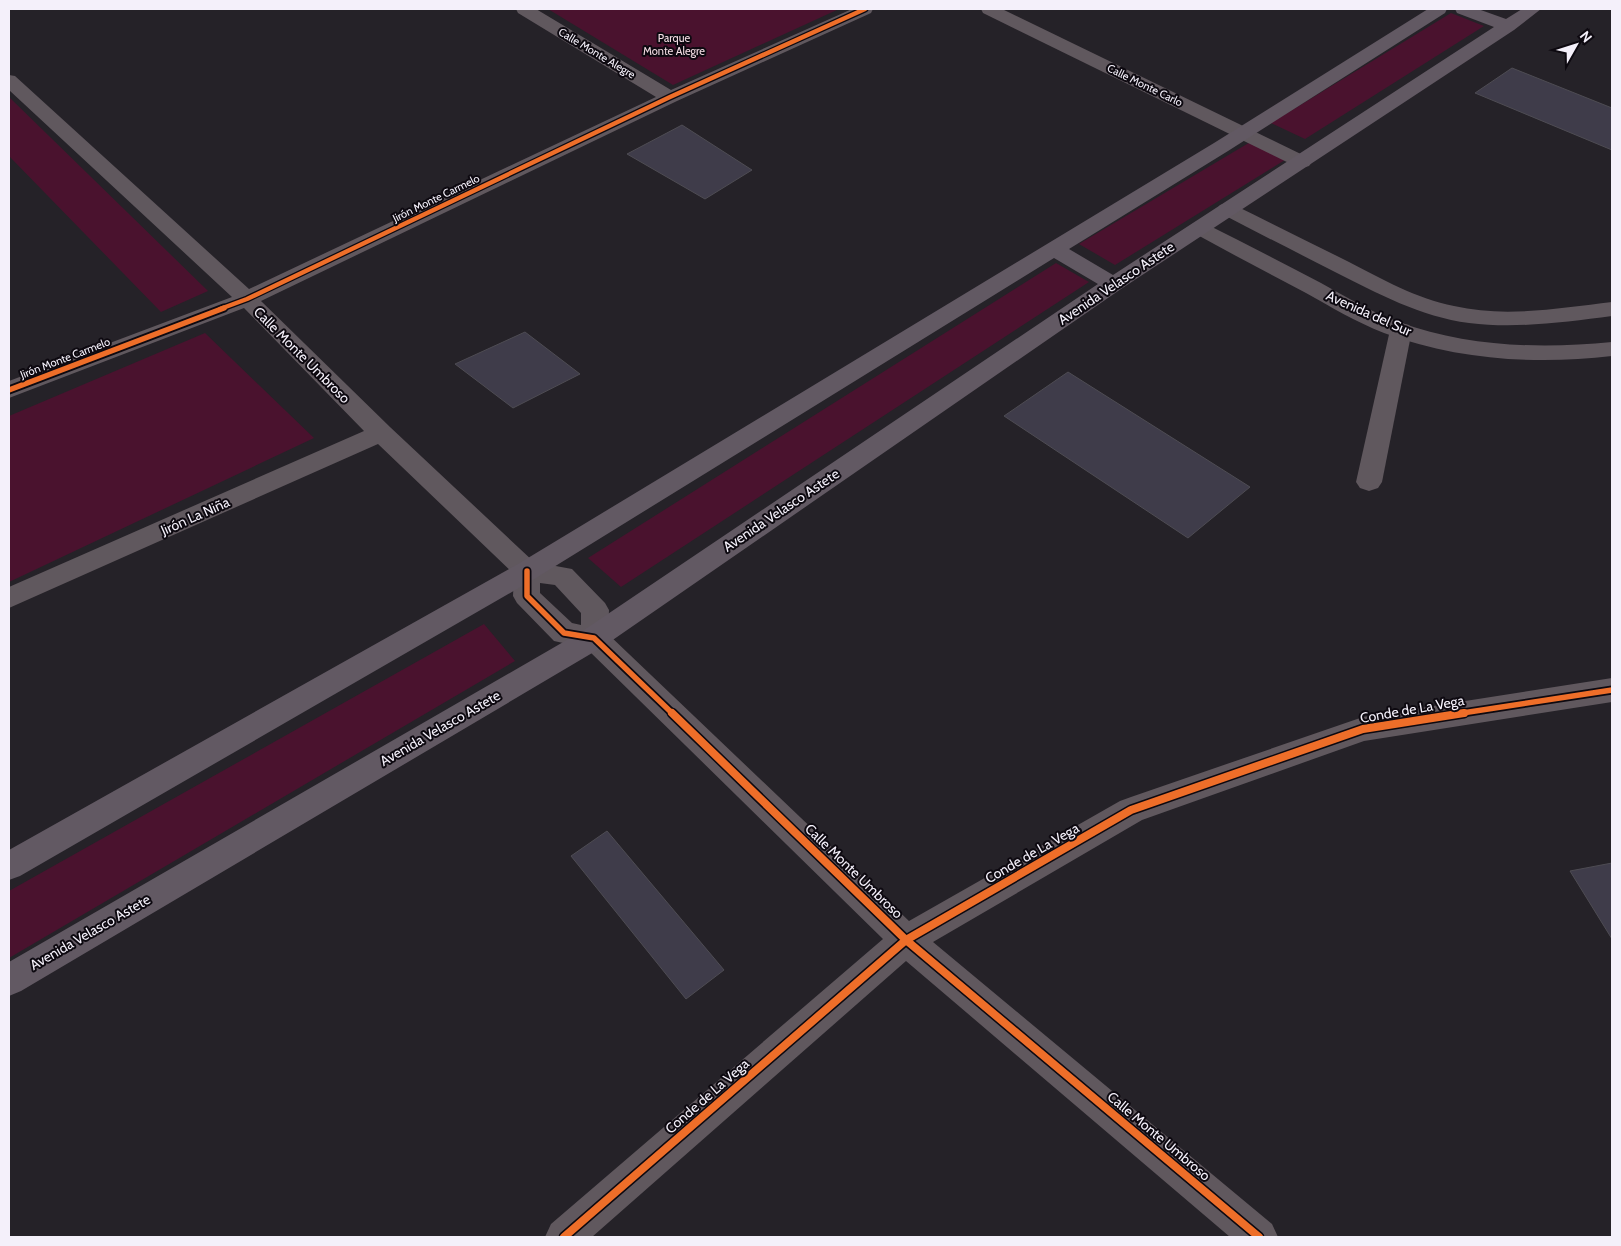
<svg xmlns="http://www.w3.org/2000/svg" width="1621" height="1246" viewBox="0 0 1621 1246" font-family="Cabin,sans-serif">
  <style>
    .green { fill: #4a122e }
    .building { fill: #3f3c4a; stroke: #4e4c53 }
    .lines { fill: none; stroke-linecap: round; stroke-linejoin: round }
    .minor { fill: #60585e; fill-rule: evenodd }
    .tertiary { fill: #60585e; fill-rule: evenodd }
    .secondary { fill: #625963; fill-rule: evenodd }
    .cycleway-far2-casing { stroke: #0d0910; stroke-width: 7 }
    .cycleway-far1-casing { stroke: #0d0910; stroke-width: 9 }
    .cycleway-casing { stroke: #0d0910; stroke-width: 11 }
    .cycleway-far2 { stroke: #ee6e29; stroke-width: 4.5 }
    .cycleway-far1 { stroke: #ee6e29; stroke-width: 5.5 }
    .cycleway { stroke: #ee6e29; stroke-width: 8 }
    .labels { text-anchor: middle; stroke-width: 4; stroke-linejoin: round; paint-order: stroke }
    .far-park-label { font-size: 11px; fill: #f4dde4; stroke: #0d0910 }
    .far-street-label { font-size: 11px; fill: #f4f0fa; stroke: #0d0910 }
    .street-label { font-size: 14px; fill: #f4f0fa; stroke: #0d0910 }
  </style>
  <rect width="100%" height="100%" fill="#252228"/>
  <g class="green">
    <path d="M548,9H839L673,85Z"/>
    <path d="M1451,13L1484,26L1305,139L1271,123Z"/>
    <path d="M9,97L208,291L161,312L9,156Z"/>
    <path d="M1252,141L1288,158L1115,265L1079,244Z"/>
    <path d="M1056,263L1089,282L621,587L588,558Z"/>
    <path d="M205,333L314,438L9,582V416Z"/>
    <path d="M484,624L515,661L9,958V891Z"/>
  </g>
  <g class="building">
    <path d="M1512,68L1612,108V150L1475,93Z"/>
    <path d="M682,125L752,170L705,199L627,154Z"/>
    <path d="M525,332L580,374L513,408L455,364Z"/>
    <path d="M1068,372L1250,487L1188,538L1004,416Z"/>
    <path d="M607,831L724,970L686,999L571,856Z"/>
    <path d="M1612,863V939L1570,871Z"/>
  </g>
  <g class="lines">
    <g class="minor">
      <path d="M516,9H536L671,90L852,9H873L871,13L677,101L261,301L390,427L534,562L572,569L605,603L609,610L608,634L909,921L1120,801L1131,797L1363,717L1612,678V702L1364,741L1142,820L933,942L1272,1224L1278,1237H1230L906,961L592,1237H545L551,1224L883,939L586,648L554,641L517,603L513,596L514,574L378,444L9,608V587L364,431L244,308L9,398V381L232,297L9,90V75L15,76L249,289L656,97L518,13ZM540,583L555,585L581,613V625L572,623L540,593Z"/>
      <path d="M981,9H1002L1309,158L1312,162L1309,166L1302,168L1295,166L983,13Z"/>
      <path d="M1401,323L1409,325L1412,330L1382,482L1378,488L1369,491L1360,488L1356,482L1390,330L1393,325Z"/>
    </g>
    <g class="tertiary">
      <path d="M1227,203L1234,205C1273,224 1311,243 1349,262C1382,279 1417,299 1454,306C1505,318 1561,308 1612,302V316C1565,322 1516,329 1469,323C1421,317 1377,293 1335,272C1296,252 1258,233 1220,213L1217,209L1220,205Z"/>
      <path d="M1199,222L1206,224C1244,243 1283,263 1321,283C1346,297 1371,312 1399,322C1467,347 1541,349 1612,342V356C1536,365 1457,360 1384,333C1356,322 1331,307 1306,293C1268,273 1230,253 1192,232L1189,228L1192,224Z"/>
    </g>
    <path class="secondary" d="M1428,9H1447L1445,13L1228,151L1069,249L1113,275L1494,27L1457,13L1455,9H1478L1506,19L1522,9H1541L1514,30L1121,289L604,646L21,991L9,996V962L584,630L1098,284L1054,258L536,578L20,876L9,880V850L518,564L1214,143Z"/>
    <defs>
      <path id="cycleway-far2" d="M220,309L247,299L670,97L865,9"/>
      <g id="cycleway-far1">
        <path d="M9,390L224,308"/>
        <path d="M527,571V596L564,633L594,638L673,714"/>
        <path d="M1456,714L1612,690"/>
      </g>
      <g id="cycleway">
        <path d="M672,713L906,940L1259,1237"/>
        <path d="M564,1237L906,940L1131,810L1363,729L1464,713"/>
      </g>
    </defs>
    <use href="#cycleway-far2" class="cycleway-far2-casing"/>
    <use href="#cycleway-far1" class="cycleway-far1-casing"/>
    <use href="#cycleway" class="cycleway-casing"/>
    <use href="#cycleway-far2" class="cycleway-far2"/>
    <use href="#cycleway-far1" class="cycleway-far1"/>
    <use href="#cycleway" class="cycleway"/>
  </g>
  <g class="labels">
    <g class="far-park-label">
      <text x="674" y="42">Parque<tspan x="674" dy="13">Monte Alegre</tspan></text>
    </g>
    <g class="far-street-label">
      <text transform="translate(597 53) rotate(31)" y="4">Calle Monte Alegre</text>
      <text transform="translate(1145 85) rotate(26)" y="4">Calle Monte Carlo</text>
      <text transform="translate(436 198) rotate(-26)" y="4">Jirón Monte Carmelo</text>
      <text transform="translate(65 358) rotate(-21)" y="4">Jirón Monte Carmelo</text>
    </g>
    <g class="street-label">
      <text transform="translate(1116 283) rotate(-34)" y="5">Avenida Velasco Astete</text>
      <text transform="translate(1369 313) rotate(24)" y="5">Avenida del Sur</text>
      <text transform="translate(302 355) rotate(45)" y="5">Calle Monte Umbroso</text>
      <text transform="translate(781 510) rotate(-34)" y="5">Avenida Velasco Astete</text>
      <text transform="translate(195 516) rotate(-24)" y="5">Jirón La Niña</text>
      <text transform="translate(1412 709) rotate(-10)" y="5">Conde de La Vega</text>
      <text transform="translate(440 728) rotate(-30)" y="5">Avenida Velasco Astete</text>
      <text transform="translate(1032 853) rotate(-30)" y="5">Conde de La Vega</text>
      <text transform="translate(854 871) rotate(44)" y="5">Calle Monte Umbroso</text>
      <text transform="translate(90 932) rotate(-30)" y="5">Avenida Velasco Astete</text>
      <text transform="translate(707 1096) rotate(-41)" y="5">Conde de La Vega</text>
      <text transform="translate(1159 1136) rotate(40)" y="5">Calle Monte Umbroso</text>
    </g>
  </g>
  <rect width="1621" height="1246" fill="none" stroke="#f4f0fa" stroke-width="20"/>
  <g transform="translate(1576 45) rotate(51)" stroke="#0d0910" stroke-width="4" paint-order="stroke">
  <path d="M0-4L9 19L0 12L-9 19Z" fill="#f4f0fa"/>
  <text y="-8" font-size="14" font-weight="bold" text-anchor="middle" fill="#f4f0fa">N</text>
  </g>
</svg>
